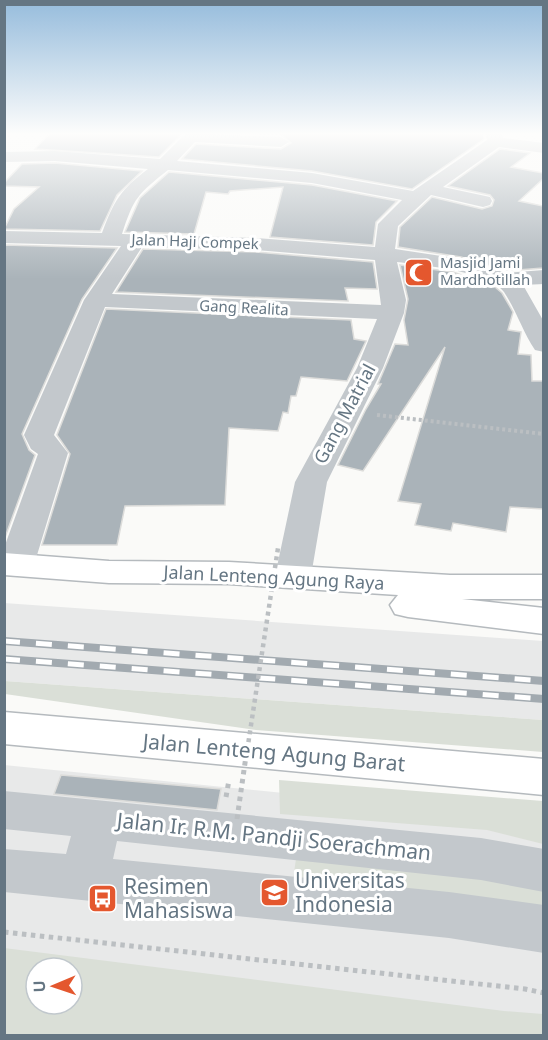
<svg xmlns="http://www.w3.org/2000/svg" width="548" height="1040" viewBox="0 0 548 1040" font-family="'Noto Sans',sans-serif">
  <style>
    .built { fill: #e8e9e9; fill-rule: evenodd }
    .green { fill: #dadfd7; fill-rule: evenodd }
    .building { fill: #aab3b9; stroke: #dcdcda; stroke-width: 1.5 }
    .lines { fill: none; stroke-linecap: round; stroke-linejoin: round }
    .major-casing { stroke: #b5babe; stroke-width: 3 }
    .path-far1 { stroke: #bbbfc2; stroke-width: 4; stroke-dasharray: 3 3; stroke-linecap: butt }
    .path { stroke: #bbbfc2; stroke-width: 5; stroke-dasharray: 4.5 4.5; stroke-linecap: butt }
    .minor { fill: #c3c8cc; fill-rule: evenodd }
    .major { fill: #fff; fill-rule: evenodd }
    .rail-casing { stroke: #a2aab0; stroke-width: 8 }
    .rail { stroke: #fff; stroke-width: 5; stroke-dasharray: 16; stroke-linecap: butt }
    .path-bridge-far1 { stroke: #bbbfc2; stroke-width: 4.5; stroke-dasharray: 4 4; stroke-linecap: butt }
    .path-bridge { stroke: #bbbfc2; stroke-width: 5; stroke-dasharray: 4.5 4.5; stroke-linecap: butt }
    .labels { text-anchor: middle; stroke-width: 6; stroke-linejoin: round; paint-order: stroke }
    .far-street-label { font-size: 15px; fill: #657683; stroke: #fff }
    .far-poi-label { font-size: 15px; fill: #657683; stroke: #fff; text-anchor: start }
    .street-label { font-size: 18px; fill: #657683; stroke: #fff }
    .near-street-label { font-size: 21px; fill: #657683; stroke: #fff }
    .near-poi-label { font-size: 21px; fill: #657683; stroke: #fff; text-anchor: start }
  </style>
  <rect width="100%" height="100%" fill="#fafaf8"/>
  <g class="built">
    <path d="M4,603L543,641V720L5,681Z"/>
    <path d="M4,765L543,819V1035H5ZM36,968H72V1004H36Z"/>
  </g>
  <g class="green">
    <path d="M5,681L543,720V752L256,730L5,694Z"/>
    <path d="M279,780L543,801V844L487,830L280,814Z"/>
    <path d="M296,859L479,877L543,888V912L293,879Z"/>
    <path d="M4,948L504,1011L543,1014V1035H5ZM36,968H72V1004H36Z"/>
  </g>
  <g class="building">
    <path d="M102,133H183L159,157L35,149L49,134Z"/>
    <path d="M242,133H483L484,139L412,189L312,171L182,159L196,144L281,149L291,143L281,135Z"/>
    <path d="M500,149L530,153L511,167L543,173V179L519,201L543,206V268L506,271L461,257L398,247L400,227L432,197L482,209L492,206L494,200L490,195L448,186Z"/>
    <path d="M55,163L142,171L117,195L100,231L4,229L14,209L39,187L4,186V183L22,164Z"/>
    <path d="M169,172L312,185L397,201L376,222L373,245L270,237L283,187L230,191L228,194L206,192L194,234L125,232L140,198Z"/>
    <path d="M4,245L117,248L82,299L22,434L29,450L35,455L4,540Z"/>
    <path d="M143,249L256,252L373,262L377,289L345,288L348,301L116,292Z"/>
    <path d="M400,265L453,272L495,287L502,293L513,312L508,330L521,332L518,354L531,355L532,381H543V509L510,507L506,532L453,523L451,531L415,525L421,504L398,501L445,347L363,471L338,465L366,409L381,384H378L395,344L408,345L404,320L408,299Z"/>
    <path d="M106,309L351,320L354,339L366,341L347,381L301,377L296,396H291L288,413L283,412L278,431L229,428L225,505L125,506L117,545H42L70,454L57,435Z"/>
    <path d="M61,775L221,789L217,810L54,794Z"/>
  </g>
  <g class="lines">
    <defs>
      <g id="major">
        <path d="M4,553L109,561L229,562L450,575H544V599H462L544,608V634L408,617L395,614L390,605L398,595L229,584L109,583L4,575Z"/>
        <path d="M4,712L544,759V795L4,744Z"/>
      </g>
    </defs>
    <use href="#major" class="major-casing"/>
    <path class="path-far1" d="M377,415L544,434"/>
    <g class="path">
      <path d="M226,797L229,780"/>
      <path d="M4,932L525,989L544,993"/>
    </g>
    <g class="minor">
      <path d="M186,133L281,137L289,142L281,147L195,142L177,161L312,173L413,191L487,140L485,133H501L503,138L544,143V153L499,147L443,187L490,197L492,201L490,205L483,207L431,195L398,226L395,249L461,259L506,273L544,270V284L523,285L544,322V352L535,350C523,332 516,310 504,292C489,271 421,265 397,262L406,300L404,313L383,368L327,482L311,576L306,584L293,587L280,584L275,576L295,482L357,368L377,319L105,307L54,435L68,453L34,565L28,573L16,576L4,573V548L38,454L31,449L24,435L84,300L121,246L4,243V231L102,233C114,201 120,190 148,169L55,161L4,162V152L55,151L160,159ZM168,170L312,183L402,200L378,224L375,247L256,238L122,234C134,197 138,194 168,170ZM142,247L256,250L375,260L381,305L112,294Z"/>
      <path d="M4,791L481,838L544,849V892L481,880L117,841L113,859L449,892L544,905V953L449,938L4,892V849L66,854L71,836L4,829Z"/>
    </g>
    <use href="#major" class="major"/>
    <defs>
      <g id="rail">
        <path d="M4,641L544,681"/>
        <path d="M4,659L544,699"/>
      </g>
    </defs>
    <use href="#rail" class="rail-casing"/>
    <use href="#rail" class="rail"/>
    <path class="path-bridge-far1" d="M246,758L278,548"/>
    <path class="path-bridge" d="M237,819L246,756"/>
  </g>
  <linearGradient id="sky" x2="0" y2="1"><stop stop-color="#96bcdc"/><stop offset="0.48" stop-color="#fdfdfc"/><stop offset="1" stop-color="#fdfdfc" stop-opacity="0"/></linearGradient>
  <rect width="548" height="279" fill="url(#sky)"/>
  <defs>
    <symbol id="mosque-square" viewBox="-11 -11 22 22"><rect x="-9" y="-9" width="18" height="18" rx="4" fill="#e4572e" stroke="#fff"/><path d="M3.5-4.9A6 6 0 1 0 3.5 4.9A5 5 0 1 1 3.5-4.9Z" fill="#fff"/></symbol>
    <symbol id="university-square" viewBox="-11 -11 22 22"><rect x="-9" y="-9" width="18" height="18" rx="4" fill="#e4572e" stroke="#fff"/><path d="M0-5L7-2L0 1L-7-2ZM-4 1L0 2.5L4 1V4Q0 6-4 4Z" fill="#fff"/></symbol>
    <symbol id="bus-square" viewBox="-11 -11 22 22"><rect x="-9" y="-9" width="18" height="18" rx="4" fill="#e4572e" stroke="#fff"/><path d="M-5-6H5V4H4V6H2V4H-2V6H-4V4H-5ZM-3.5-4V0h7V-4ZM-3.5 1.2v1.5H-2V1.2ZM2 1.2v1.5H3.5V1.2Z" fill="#fff"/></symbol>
  </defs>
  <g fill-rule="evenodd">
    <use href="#mosque-square" x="402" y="256" width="33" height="33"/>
    <use href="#university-square" x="258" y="876" width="33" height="33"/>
    <use href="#bus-square" x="86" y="882" width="33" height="33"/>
  </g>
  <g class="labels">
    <g class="far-street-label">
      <text transform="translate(195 242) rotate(2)" y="5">Jalan Haji Compek</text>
      <text transform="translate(244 308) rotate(3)" y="5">Gang Realita</text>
    </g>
    <g class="far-poi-label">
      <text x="440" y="268">Masjid Jami<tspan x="440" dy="17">Mardhotillah</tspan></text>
    </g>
    <g class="street-label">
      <text transform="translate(345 414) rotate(-62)" y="6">Gang Matrial</text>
      <text transform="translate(274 578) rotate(3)" y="6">Jalan Lenteng Agung Raya</text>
    </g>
    <g class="near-street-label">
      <text transform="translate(274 753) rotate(5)" y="7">Jalan Lenteng Agung Barat</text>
      <text transform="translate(274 837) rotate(6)" y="7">Jalan Ir. R.M. Pandji Soerachman</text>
    </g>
    <g class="near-poi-label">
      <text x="295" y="888">Universitas<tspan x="295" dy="24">Indonesia</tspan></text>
      <text x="124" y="894">Resimen<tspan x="124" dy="24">Mahasiswa</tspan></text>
    </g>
  </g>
  <rect width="548" height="1040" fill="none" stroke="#657683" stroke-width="12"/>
  <g transform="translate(54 986) rotate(268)"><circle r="28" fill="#ffffff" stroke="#c1c8cd" stroke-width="1.5"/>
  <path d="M0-4.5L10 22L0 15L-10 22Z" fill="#e4572e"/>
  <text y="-9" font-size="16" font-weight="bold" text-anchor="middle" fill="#657683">U</text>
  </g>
</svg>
